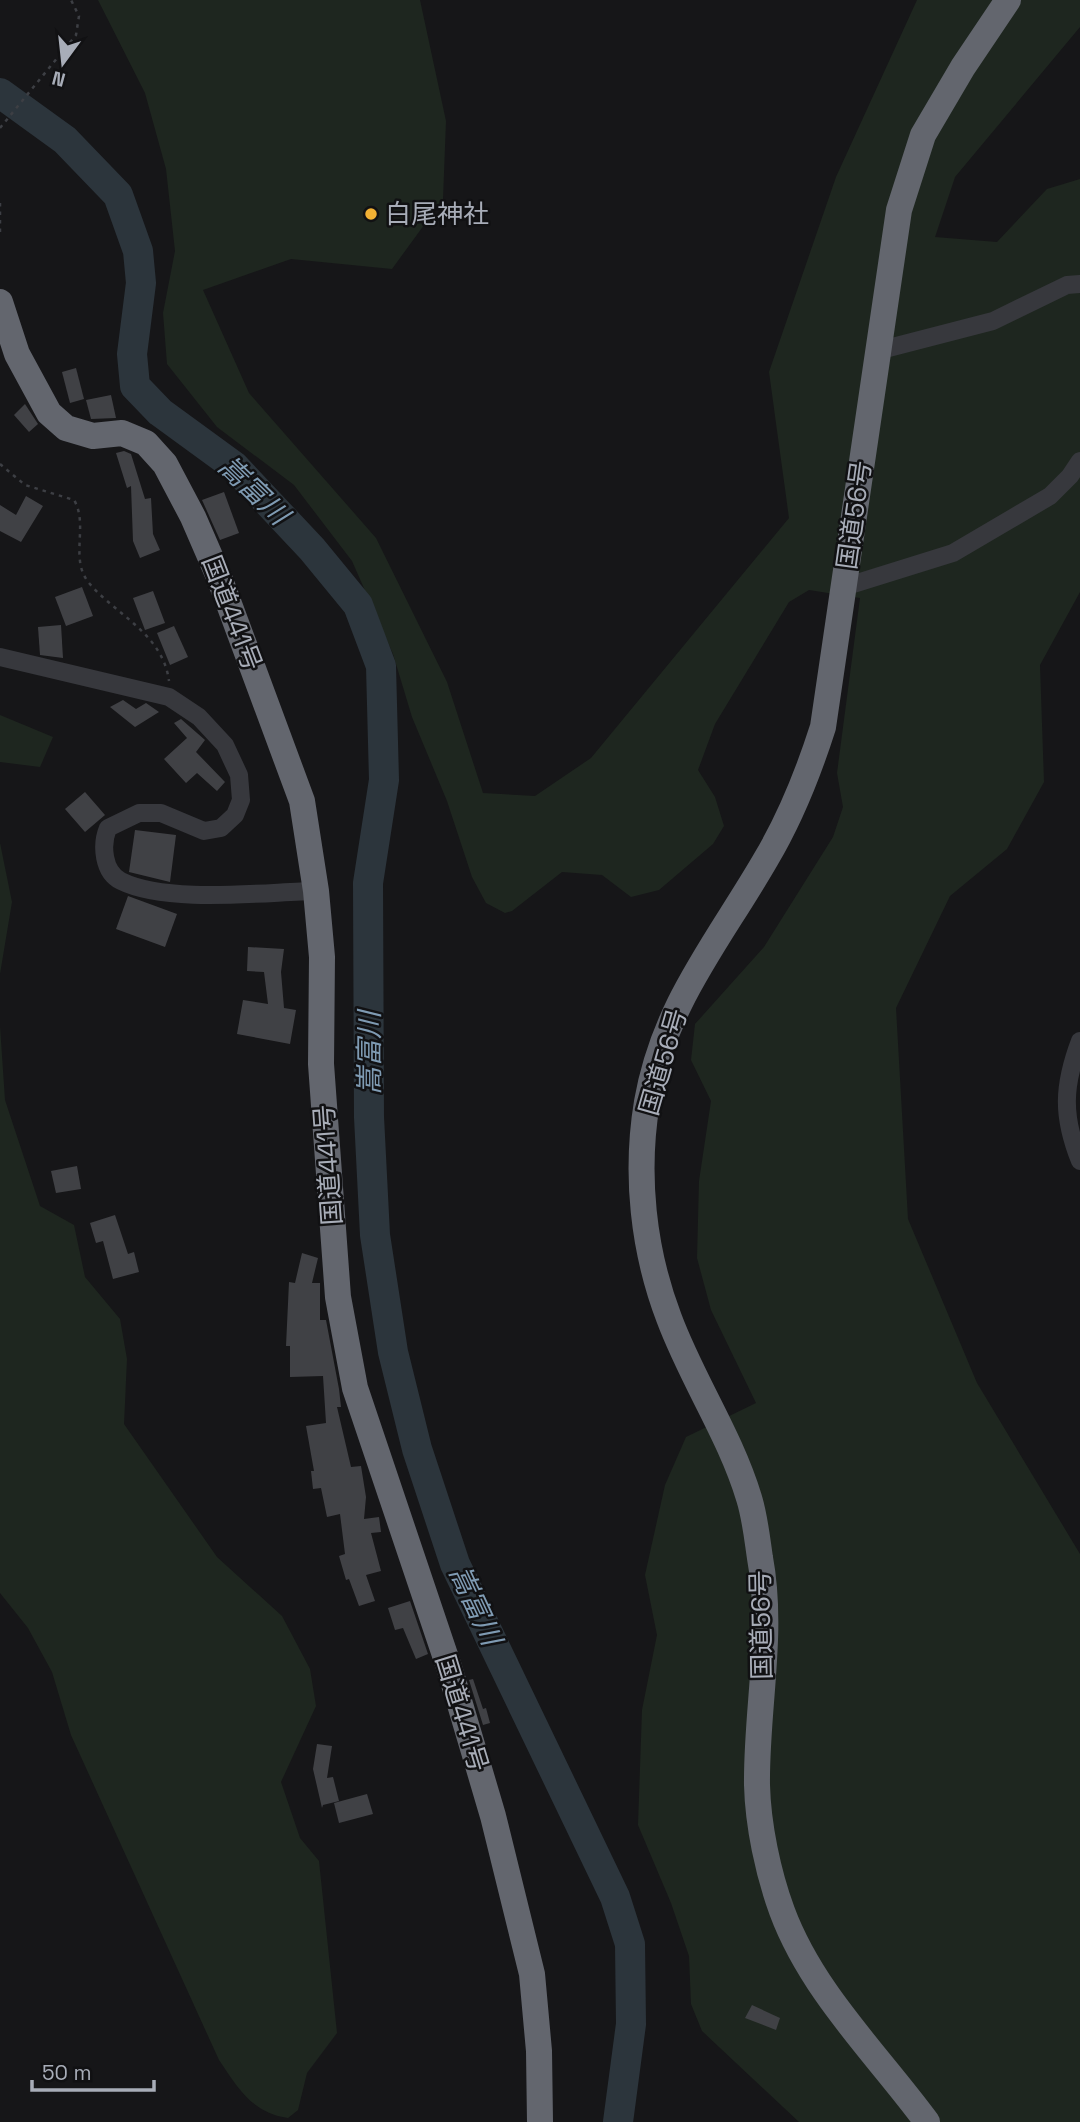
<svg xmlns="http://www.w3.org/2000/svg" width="1080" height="2122" viewBox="0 0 1080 2122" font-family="'Space Grotesk','Noto Sans JP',sans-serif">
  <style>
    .green { fill: #1e261f }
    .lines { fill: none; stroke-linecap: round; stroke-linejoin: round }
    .river { stroke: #2c353c; stroke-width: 30 }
    .building { fill: #404145 }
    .path { stroke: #3d3f44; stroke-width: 2.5; stroke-dasharray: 3.5 5; stroke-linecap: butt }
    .minor { stroke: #37383d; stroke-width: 18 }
    .highway { stroke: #63666e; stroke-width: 26 }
    .poi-dot { fill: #f2b134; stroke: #111113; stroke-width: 2.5 }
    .labels { text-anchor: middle; stroke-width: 5; stroke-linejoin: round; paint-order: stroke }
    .poi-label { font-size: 26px; fill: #a8adb8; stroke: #111113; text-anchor: start }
    .street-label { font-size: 26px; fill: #a8adb8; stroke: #111113 }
    .water-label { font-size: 28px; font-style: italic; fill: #7f9bb3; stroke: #111113 }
  </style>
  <rect width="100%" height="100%" fill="#161618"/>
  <g class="green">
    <path d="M98,0H420L446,121L443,199L392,269L291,259L203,290L249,393L376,538L447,682L483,793L535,796L591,758L789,518L769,372L836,177L917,0H1080V27L955,177L935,237L997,242L1047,189L1080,179V592L1040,665L1044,782L1007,849L950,896L896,1008L908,1219L977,1383L1080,1554V2122H799L702,2031L691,2004L689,1956L671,1903L638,1825L642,1710L657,1635L645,1575L665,1485L686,1437L756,1403L711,1310L697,1258L699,1181L711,1101L691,1060L695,1024L764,947L833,837L843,807L837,773L860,598L809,590L789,602L715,724L698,770L715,797L724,826L713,844L659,890L631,897L602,875L562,872L512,911L505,913L486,903L472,877L447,801L412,717L393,654L352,561L294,485L217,427L167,364L163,313L175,251L166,169L145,93Z"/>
    <path d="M0,715L53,737L40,767L0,762Z"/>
    <path d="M0,843L12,902L0,974Z"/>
    <path d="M0,1026L5,1100L40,1206L74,1225L85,1277L120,1319L127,1359L124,1424L217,1557L282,1616L310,1669L316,1706L281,1782L300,1838L319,1861L337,2033L307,2073L298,2110L288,2118C252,2113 238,2088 219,2060L71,1735L52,1672L28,1628L0,1593Z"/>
  </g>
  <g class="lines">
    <path class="river" d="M0,93L65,140L118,195L138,251L141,283L132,354L135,386L160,412L234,466L312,549L358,605L381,666L384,780L368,883L369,1117L375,1235L393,1352L417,1449L455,1564L615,1897L630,1944L631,2024L618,2122"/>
  </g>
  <g class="building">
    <path d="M76,368L84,399L70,403L62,372Z"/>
    <path d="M111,395L116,418L91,419L86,400Z"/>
    <path d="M25,404L38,424L29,432L14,415Z"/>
    <path d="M124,451L131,454L145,499L151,498L153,534L160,550L140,558L133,541L131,486L127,488L116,453Z"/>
    <path d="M224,492L239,533L220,540L202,500Z"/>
    <path d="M26,496L43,506L21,542L0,531V505L16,515Z"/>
    <path d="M82,587L93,616L66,626L55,597Z"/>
    <path d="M153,591L165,623L145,630L133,598Z"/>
    <path d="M61,625L63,658L40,655L38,627Z"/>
    <path d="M174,626L188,657L170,665L157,633Z"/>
    <path d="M123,700L136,709L146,703L159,712L135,727L110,707Z"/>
    <path d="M181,719L205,740L196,752L225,782L217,791L197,773L186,783L164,759L187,738L174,723Z"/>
    <path d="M85,792L105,815L85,832L65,809Z"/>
    <path d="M135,830L176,835L170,882L129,872Z"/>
    <path d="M128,896L177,914L165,947L116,929Z"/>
    <path d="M248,947L284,949L281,972L284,1008L296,1010L290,1044L237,1034L243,1000L268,1004L264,972L247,971Z"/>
    <path d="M77,1166L81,1189L56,1193L51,1171Z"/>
    <path d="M115,1215L128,1254L134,1252L139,1272L113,1279L103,1241L96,1243L90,1223Z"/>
    <path d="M302,1253L318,1258L312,1283H320V1320H326L339,1389L341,1407H337L351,1467L361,1466L366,1497L364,1519L379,1517L381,1532L371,1533L381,1571L366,1575L375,1601L359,1606L349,1579L346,1580L339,1556L345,1554L340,1514L327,1517L321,1488L313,1489L311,1471H314L306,1426L326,1423L323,1376L290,1377V1346H286L289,1282L295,1283Z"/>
    <path d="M410,1601L428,1654L416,1659L403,1628L395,1630L388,1608Z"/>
    <path d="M473,1679L483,1709L486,1708L490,1723L483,1725L469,1680Z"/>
    <path d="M317,1744L332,1746L327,1778L333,1777L339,1801L323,1805L322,1808L313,1769Z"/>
    <path d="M367,1794L373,1814L339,1823L334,1803Z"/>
    <path d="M752,2005L780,2018L776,2030L745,2018Z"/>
  </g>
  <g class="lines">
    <g class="path">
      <path d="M0,128L76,35L79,16L71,0"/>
      <path d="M0,203V235"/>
      <path d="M0,464L25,485L74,500C89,525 69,559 89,583C116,615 163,634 169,681"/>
    </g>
    <g class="minor">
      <path d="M877,351L993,321L1067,285L1080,284"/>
      <path d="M844,587L953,553L1050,496L1070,476L1080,461"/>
      <path d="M0,657L169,697L199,717L225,745L239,775L241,800L235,815L221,828L204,831L161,813H139L108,828C101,845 103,872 121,881C167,904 264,892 316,891"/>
      <path d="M1080,1041C1063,1086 1062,1116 1080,1161"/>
    </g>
    <g class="highway">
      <path d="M0,302L17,354L49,413L66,428L93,436L122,433L146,443L165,464L193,517L219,577L302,801L316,891L322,957L321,1064L338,1297L355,1388L449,1667L493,1816L532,1974L539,2051L540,2122"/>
      <path d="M927,2122C877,2054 812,1992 782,1911C768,1873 758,1825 757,1785C756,1709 774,1633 760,1558C757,1538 755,1517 749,1498C730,1435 692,1380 669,1318C643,1250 635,1174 647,1102C664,1004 718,942 766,859C791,817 808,774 823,727L899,210L923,135L963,67L1008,0"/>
    </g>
  </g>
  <circle class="poi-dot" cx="371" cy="214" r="7"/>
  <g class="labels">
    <g class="poi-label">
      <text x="385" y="223">白尾神社</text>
    </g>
    <g class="street-label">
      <text transform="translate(854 515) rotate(-82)" y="9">国道56号</text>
      <text transform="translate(232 613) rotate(69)" y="9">国道441号</text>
      <text transform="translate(663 1062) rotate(-74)" y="9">国道56号</text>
      <text transform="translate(328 1165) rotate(-94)" y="9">国道441号</text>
      <text transform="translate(761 1625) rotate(-91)" y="9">国道56号</text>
      <text transform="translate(462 1713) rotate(73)" y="9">国道441号</text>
    </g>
    <g class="water-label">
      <text transform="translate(254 490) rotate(44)" y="10">嵩富川</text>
      <text transform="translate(369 1053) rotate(-90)" y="10">嵩富川</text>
      <text transform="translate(476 1605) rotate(65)" y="10">嵩富川</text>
    </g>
  </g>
  <g transform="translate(63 63) rotate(195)" stroke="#111113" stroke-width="5" paint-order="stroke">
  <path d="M0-5L12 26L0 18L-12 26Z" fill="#a8adb8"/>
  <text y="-10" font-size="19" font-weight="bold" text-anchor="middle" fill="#a8adb8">N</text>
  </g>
  <path d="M32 2080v10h122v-10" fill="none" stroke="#a8adb8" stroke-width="3.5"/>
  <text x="42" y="2080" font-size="21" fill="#a8adb8" stroke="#111113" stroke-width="5" paint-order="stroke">50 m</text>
</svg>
